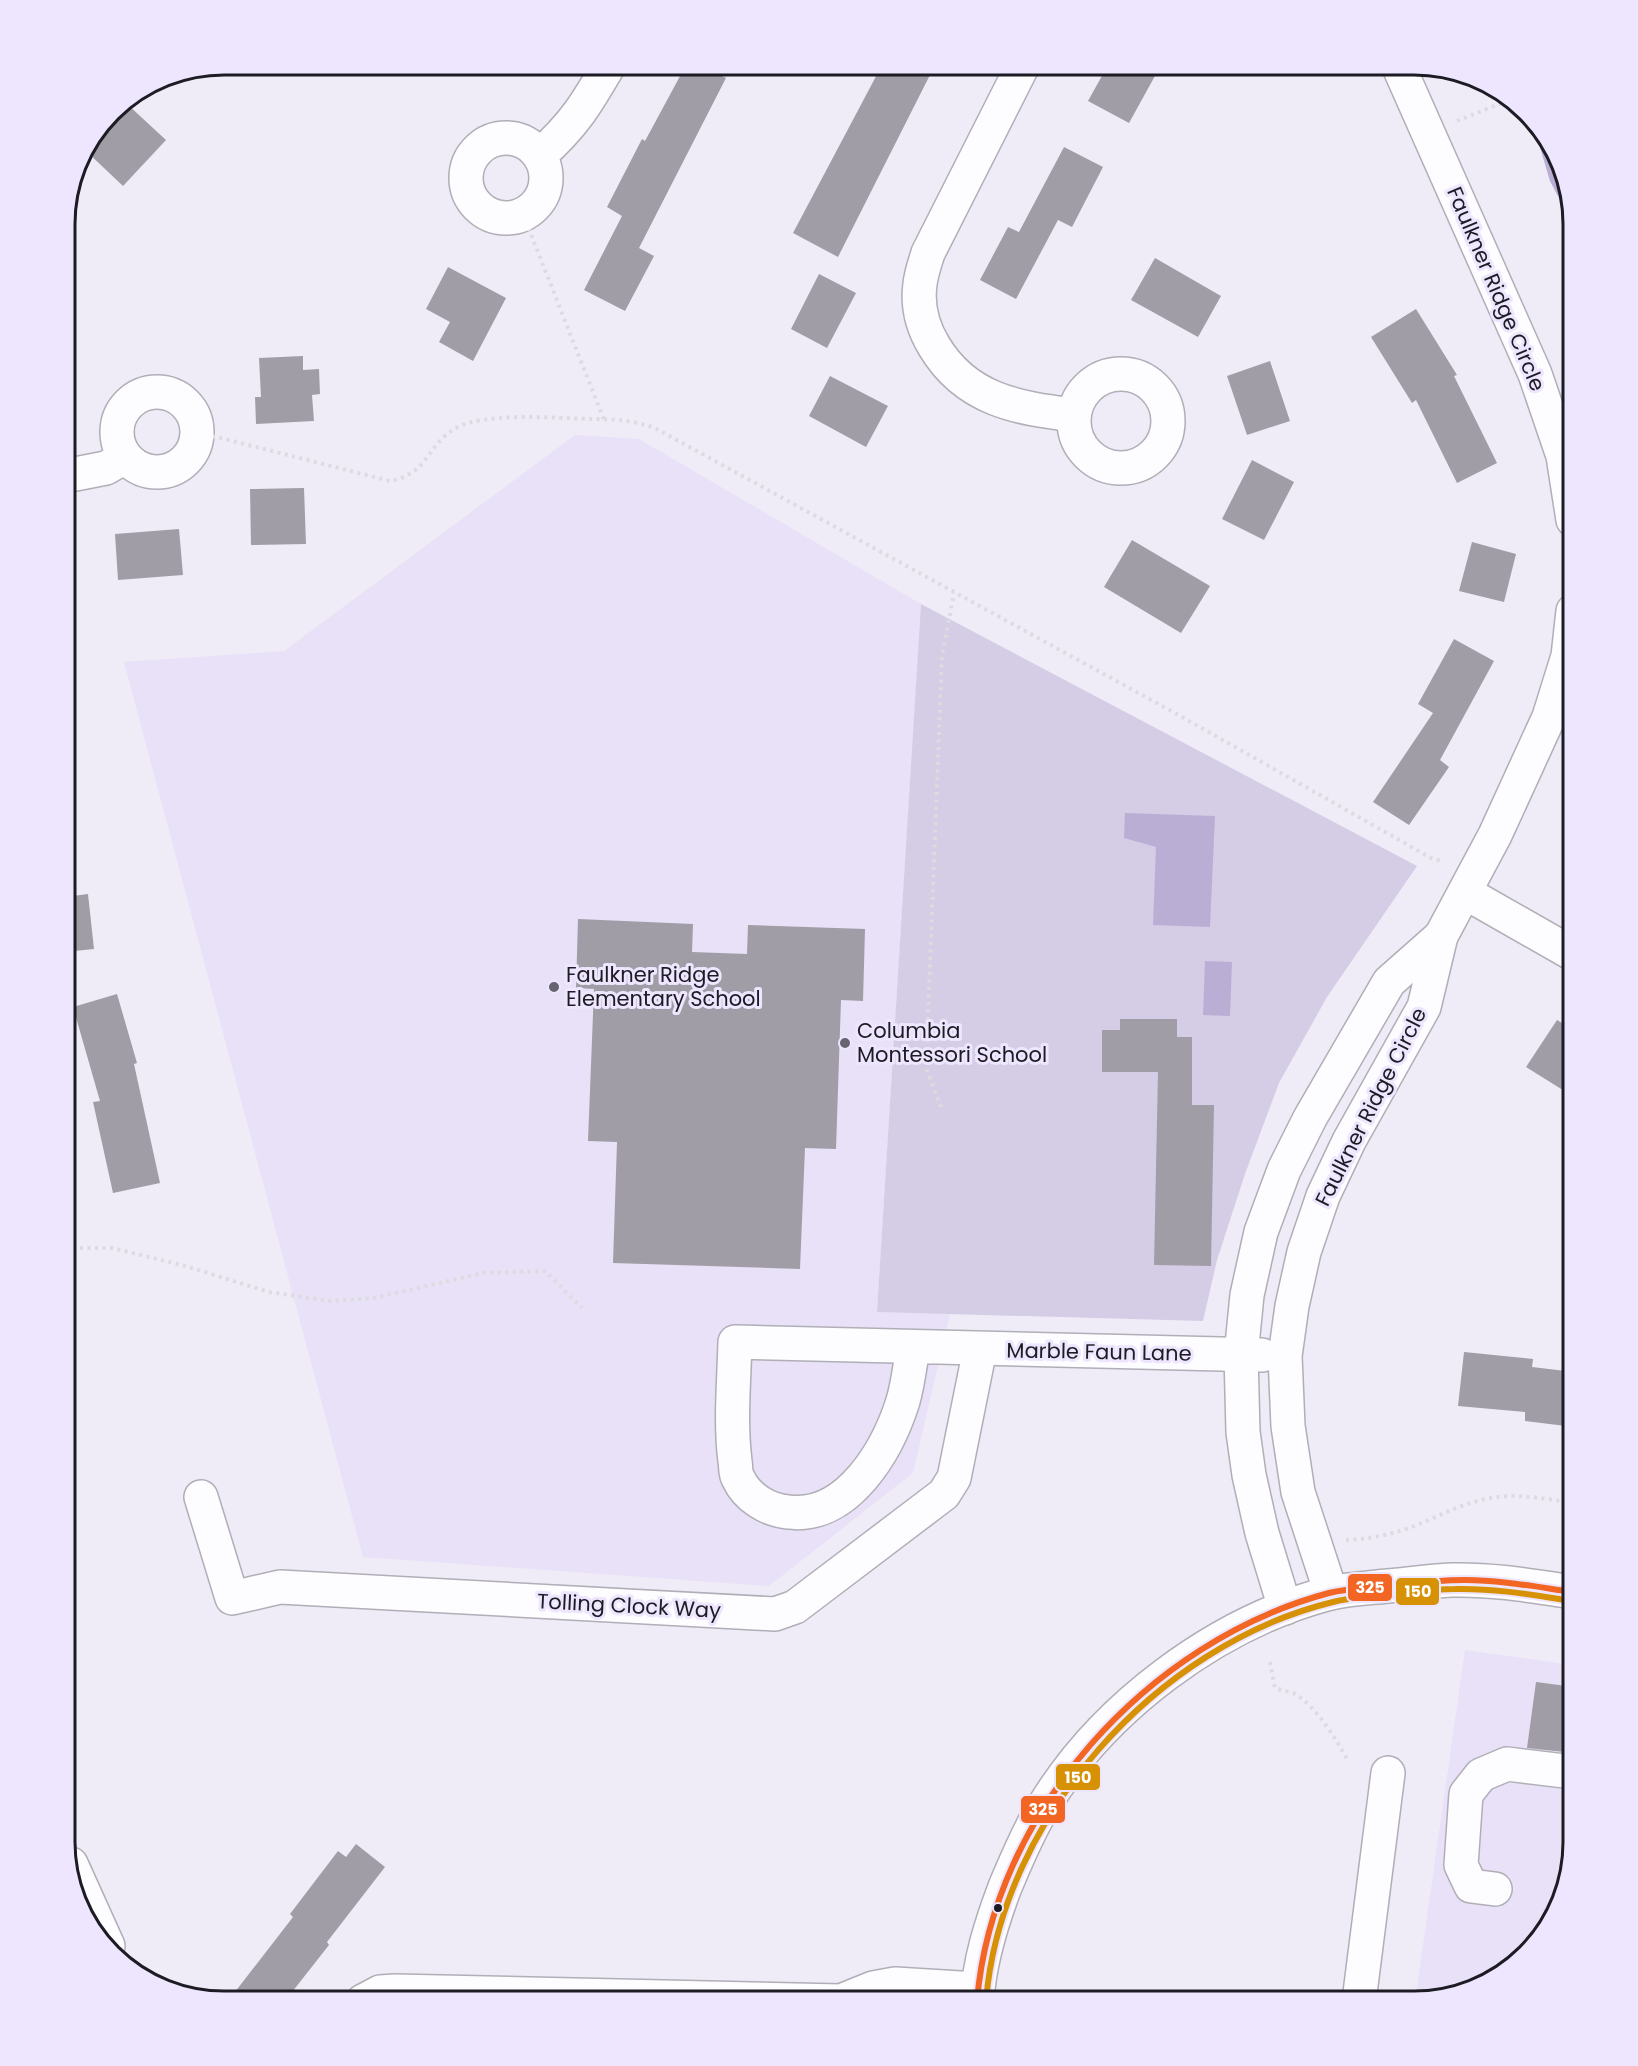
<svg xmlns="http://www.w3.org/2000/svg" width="1638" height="2066" viewBox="0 0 1638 2066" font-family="Poppins,sans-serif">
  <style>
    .built { fill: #e8e1f7 }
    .green { fill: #d4cde5 }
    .water { fill: #baaed4 }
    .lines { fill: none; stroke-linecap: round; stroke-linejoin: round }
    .stream { stroke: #baaed4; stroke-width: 9 }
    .building { fill: #a09da7 }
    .minor-casing { stroke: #b0aeb7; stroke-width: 36 }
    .path { stroke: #dcdbdf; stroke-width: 4; stroke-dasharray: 3 4.5; stroke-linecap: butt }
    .minor { stroke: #fdfcfe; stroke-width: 33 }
    .bus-1-casing { stroke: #ede6fe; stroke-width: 10 }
    .bus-2-casing { stroke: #ede6fe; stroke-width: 10 }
    .bus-1 { stroke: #f26522; stroke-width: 6 }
    .bus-2 { stroke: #d69105; stroke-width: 6 }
    .poi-dot { fill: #66646e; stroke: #ede6fe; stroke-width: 2 }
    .bus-dot { fill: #1d1b23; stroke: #ede6fe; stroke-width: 2 }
    .labels { text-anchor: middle; stroke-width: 6; stroke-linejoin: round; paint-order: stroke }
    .street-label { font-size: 21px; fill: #1d1b23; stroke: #ede6fe }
    .poi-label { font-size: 21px; fill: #1d1b23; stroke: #ede6fe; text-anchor: start }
    .rim { fill: none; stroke: #1d1b23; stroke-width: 3 }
    .line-badge { stroke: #ede6fe; stroke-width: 2 }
    .badge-label { font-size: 16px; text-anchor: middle; font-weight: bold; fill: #fff }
  </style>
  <rect width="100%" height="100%" fill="#efecf8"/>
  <g class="built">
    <path d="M575,435L639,439L921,604L877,1312L950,1314L913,1473L769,1586L363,1557L124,662L284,651Z"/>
    <path d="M1465,1650L1573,1665V1843L1557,1913L1503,1974L1415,2001Z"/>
  </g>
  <path class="green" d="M921,604L1417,866L1327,997L1279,1083L1245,1174L1217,1260L1203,1321L877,1312Z"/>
  <g class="water">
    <path d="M1125,813L1215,816L1210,927L1153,925L1156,847L1124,838Z"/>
    <path d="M1205,961L1232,962L1230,1016L1203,1015Z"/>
  </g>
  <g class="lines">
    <path class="stream" d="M1539,128L1554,179L1568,206"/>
  </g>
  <g class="building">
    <path d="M686,65H701L726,78L639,248L654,256L625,311L584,290L622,216L607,207L642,139L645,141Z"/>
    <path d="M882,65H935L838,257L793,233Z"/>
    <path d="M1108,65H1161L1129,123L1088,101Z"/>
    <path d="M127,104L166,140L123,186L85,150Z"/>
    <path d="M1064,147L1103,167L1072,227L1058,220L1016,299L980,280L1008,227L1019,232Z"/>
    <path d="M1155,258L1221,296L1198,337L1131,300Z"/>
    <path d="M448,267L506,298L473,361L439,342L450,322L426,309Z"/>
    <path d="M819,274L856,293L827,348L791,329Z"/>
    <path d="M1416,309L1457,375L1454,376L1497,463L1457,483L1416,400L1412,403L1371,337Z"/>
    <path d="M303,356V370L319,369L320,394L312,395L314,421L256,424L255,397H261L259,358Z"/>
    <path d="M1270,361L1290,421L1247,435L1227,376Z"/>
    <path d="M830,376L888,406L866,447L809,416Z"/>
    <path d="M1252,460L1294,482L1264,540L1222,519Z"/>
    <path d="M304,488L306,544L251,545L250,489Z"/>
    <path d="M179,529L183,575L118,580L115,534Z"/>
    <path d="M1132,540L1210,586L1181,633L1104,587Z"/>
    <path d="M1472,542L1516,554L1504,602L1459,591Z"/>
    <path d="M1454,639L1494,661L1440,760L1449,767L1409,825L1373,802L1433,713L1418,704Z"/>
    <path d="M88,894L94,949L65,952V897Z"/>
    <path d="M578,919L693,924L692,952L747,954L748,925L865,929L863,1001L841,1000L836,1149L805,1148L800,1269L613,1263L617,1142L588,1141L594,989L576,988Z"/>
    <path d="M117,994L137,1063L134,1064L160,1183L113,1193L93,1102L100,1101L73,1007Z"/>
    <path d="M1120,1019H1177V1037H1192V1105H1214L1211,1266L1154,1265L1158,1072H1102V1030H1120Z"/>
    <path d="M1557,1020L1574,1030V1097L1526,1067Z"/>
    <path d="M1464,1352L1533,1359L1532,1367L1574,1372V1427L1525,1421V1412L1458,1406Z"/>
    <path d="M1536,1682L1574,1687V1753L1527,1748Z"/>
    <path d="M356,1844L385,1867L327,1942L329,1945L285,2001H228L293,1917L290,1914L338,1851L346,1857Z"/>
  </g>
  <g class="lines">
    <defs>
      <g id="minor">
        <path d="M1023,65L928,253C925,263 921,274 920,284C917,306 923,328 934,346C966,400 1017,408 1074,415"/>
        <path d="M1398,65L1535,374L1563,456L1573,520"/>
        <circle cx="506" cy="178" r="40"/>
        <path d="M540,155C574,125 587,103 609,65"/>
        <circle cx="1121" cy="421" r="47"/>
        <circle cx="157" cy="432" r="40"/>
        <path d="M65,476L106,468L125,457"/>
        <path d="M1466,893L1573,954"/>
        <path d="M1441,936L1495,835L1549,717L1568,656L1573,611"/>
        <path d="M913,1347C910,1365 908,1384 903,1401C888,1449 848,1520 788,1512C768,1510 747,1498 738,1478C735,1474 736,1466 735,1461C730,1422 734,1381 735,1342L1262,1355"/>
        <path d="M201,1497L232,1598L280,1587L775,1614L795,1607L944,1494L954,1478L980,1349"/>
        <path d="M1285,1608L1262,1533L1249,1475L1243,1432L1241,1355L1247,1295L1261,1232L1284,1170L1310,1118L1389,982L1441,936L1424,1007L1349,1141L1323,1196L1304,1252L1292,1306L1285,1356L1288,1426L1298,1492L1331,1593"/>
        <path d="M71,1864L108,1946"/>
        <path d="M1495,1889L1471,1886L1461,1865L1466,1794L1481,1775L1507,1764L1573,1772"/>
        <path d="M363,2001L380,1992L395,1991L841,2001L873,1988L895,1984L977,1989"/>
        <path d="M977,2001C979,1962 991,1924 1005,1887C1016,1861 1027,1834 1042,1809C1102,1708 1216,1623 1330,1593C1349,1589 1369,1588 1388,1586C1409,1584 1430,1581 1452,1580C1492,1579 1533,1586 1573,1592"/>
        <path d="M1359,2001L1388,1773"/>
      </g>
    </defs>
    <use href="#minor" class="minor-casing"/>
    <g class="path">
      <path d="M1457,121L1509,100"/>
      <path d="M523,214L604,420"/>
      <path d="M197,435L217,437L390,481C430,473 425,446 456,428C484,412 556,418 589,419C601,419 614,419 626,421C635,422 644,425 653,427L1184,718L1431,858L1444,862"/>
      <path d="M941,1107L926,1068L942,656L954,593"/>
      <path d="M65,1248H112L182,1265L269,1292L330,1301L374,1298L483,1273L545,1271L582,1308"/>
      <path d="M1346,1540C1372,1539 1398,1533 1422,1523C1445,1513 1466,1502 1491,1498C1518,1493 1546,1499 1573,1503"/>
      <path d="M1270,1662L1275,1688C1281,1690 1287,1691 1293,1693C1314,1703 1336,1739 1347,1759"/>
    </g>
    <use href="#minor" class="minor"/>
    <defs>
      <path id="bus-1" d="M977,2001C993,1812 1148,1641 1329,1593C1348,1588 1369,1588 1388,1586C1414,1583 1439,1580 1465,1580C1501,1580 1537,1587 1573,1592"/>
      <path id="bus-2" d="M986,2001C1001,1819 1156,1645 1333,1602C1350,1597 1369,1597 1387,1595C1409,1593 1432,1589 1455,1589C1494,1588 1533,1595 1572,1601"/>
    </defs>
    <use href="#bus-1" class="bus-1-casing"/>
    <use href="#bus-2" class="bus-2-casing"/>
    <use href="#bus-1" class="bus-1"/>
    <use href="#bus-2" class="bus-2"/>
  </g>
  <g class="poi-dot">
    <circle cx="554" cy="987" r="6"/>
    <circle cx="845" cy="1043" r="6"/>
  </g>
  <circle class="bus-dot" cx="998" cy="1908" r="5"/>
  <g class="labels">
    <g class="street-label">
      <text transform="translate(1496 289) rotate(67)" y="7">Faulkner Ridge Circle</text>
      <text transform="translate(1371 1107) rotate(-63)" y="7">Faulkner Ridge Circle</text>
      <text transform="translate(1099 1352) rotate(1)" y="7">Marble Faun Lane</text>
      <text transform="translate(629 1606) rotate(3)" y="7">Tolling Clock Way</text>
    </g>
    <g class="poi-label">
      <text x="566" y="982">Faulkner Ridge<tspan x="566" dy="24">Elementary School</tspan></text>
      <text x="857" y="1038">Columbia<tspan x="857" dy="24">Montessori School</tspan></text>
    </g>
  </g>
  <path d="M0 0H1638V2066H0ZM224 75H1414A149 149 0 0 1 1563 224V1842A149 149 0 0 1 1414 1991H224A149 149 0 0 1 75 1842V224A149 149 0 0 1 224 75Z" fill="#ede6fe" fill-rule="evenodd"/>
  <path class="rim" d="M224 75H1414A149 149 0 0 1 1563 224V1842A149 149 0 0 1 1414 1991H224A149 149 0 0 1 75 1842V224A149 149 0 0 1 224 75Z"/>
  <g class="line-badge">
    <rect x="1347" y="1573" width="46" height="29" rx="6" fill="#f26522"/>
    <rect x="1395" y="1577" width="45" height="29" rx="6" fill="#d69105"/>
    <rect x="1055" y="1763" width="46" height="28" rx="6" fill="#d69105"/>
    <rect x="1020" y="1795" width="46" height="29" rx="6" fill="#f26522"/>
  </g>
  <g class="badge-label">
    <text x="1370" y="1593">325</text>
    <text x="1418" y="1597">150</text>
    <text x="1078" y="1783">150</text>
    <text x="1043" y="1815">325</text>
  </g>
</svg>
